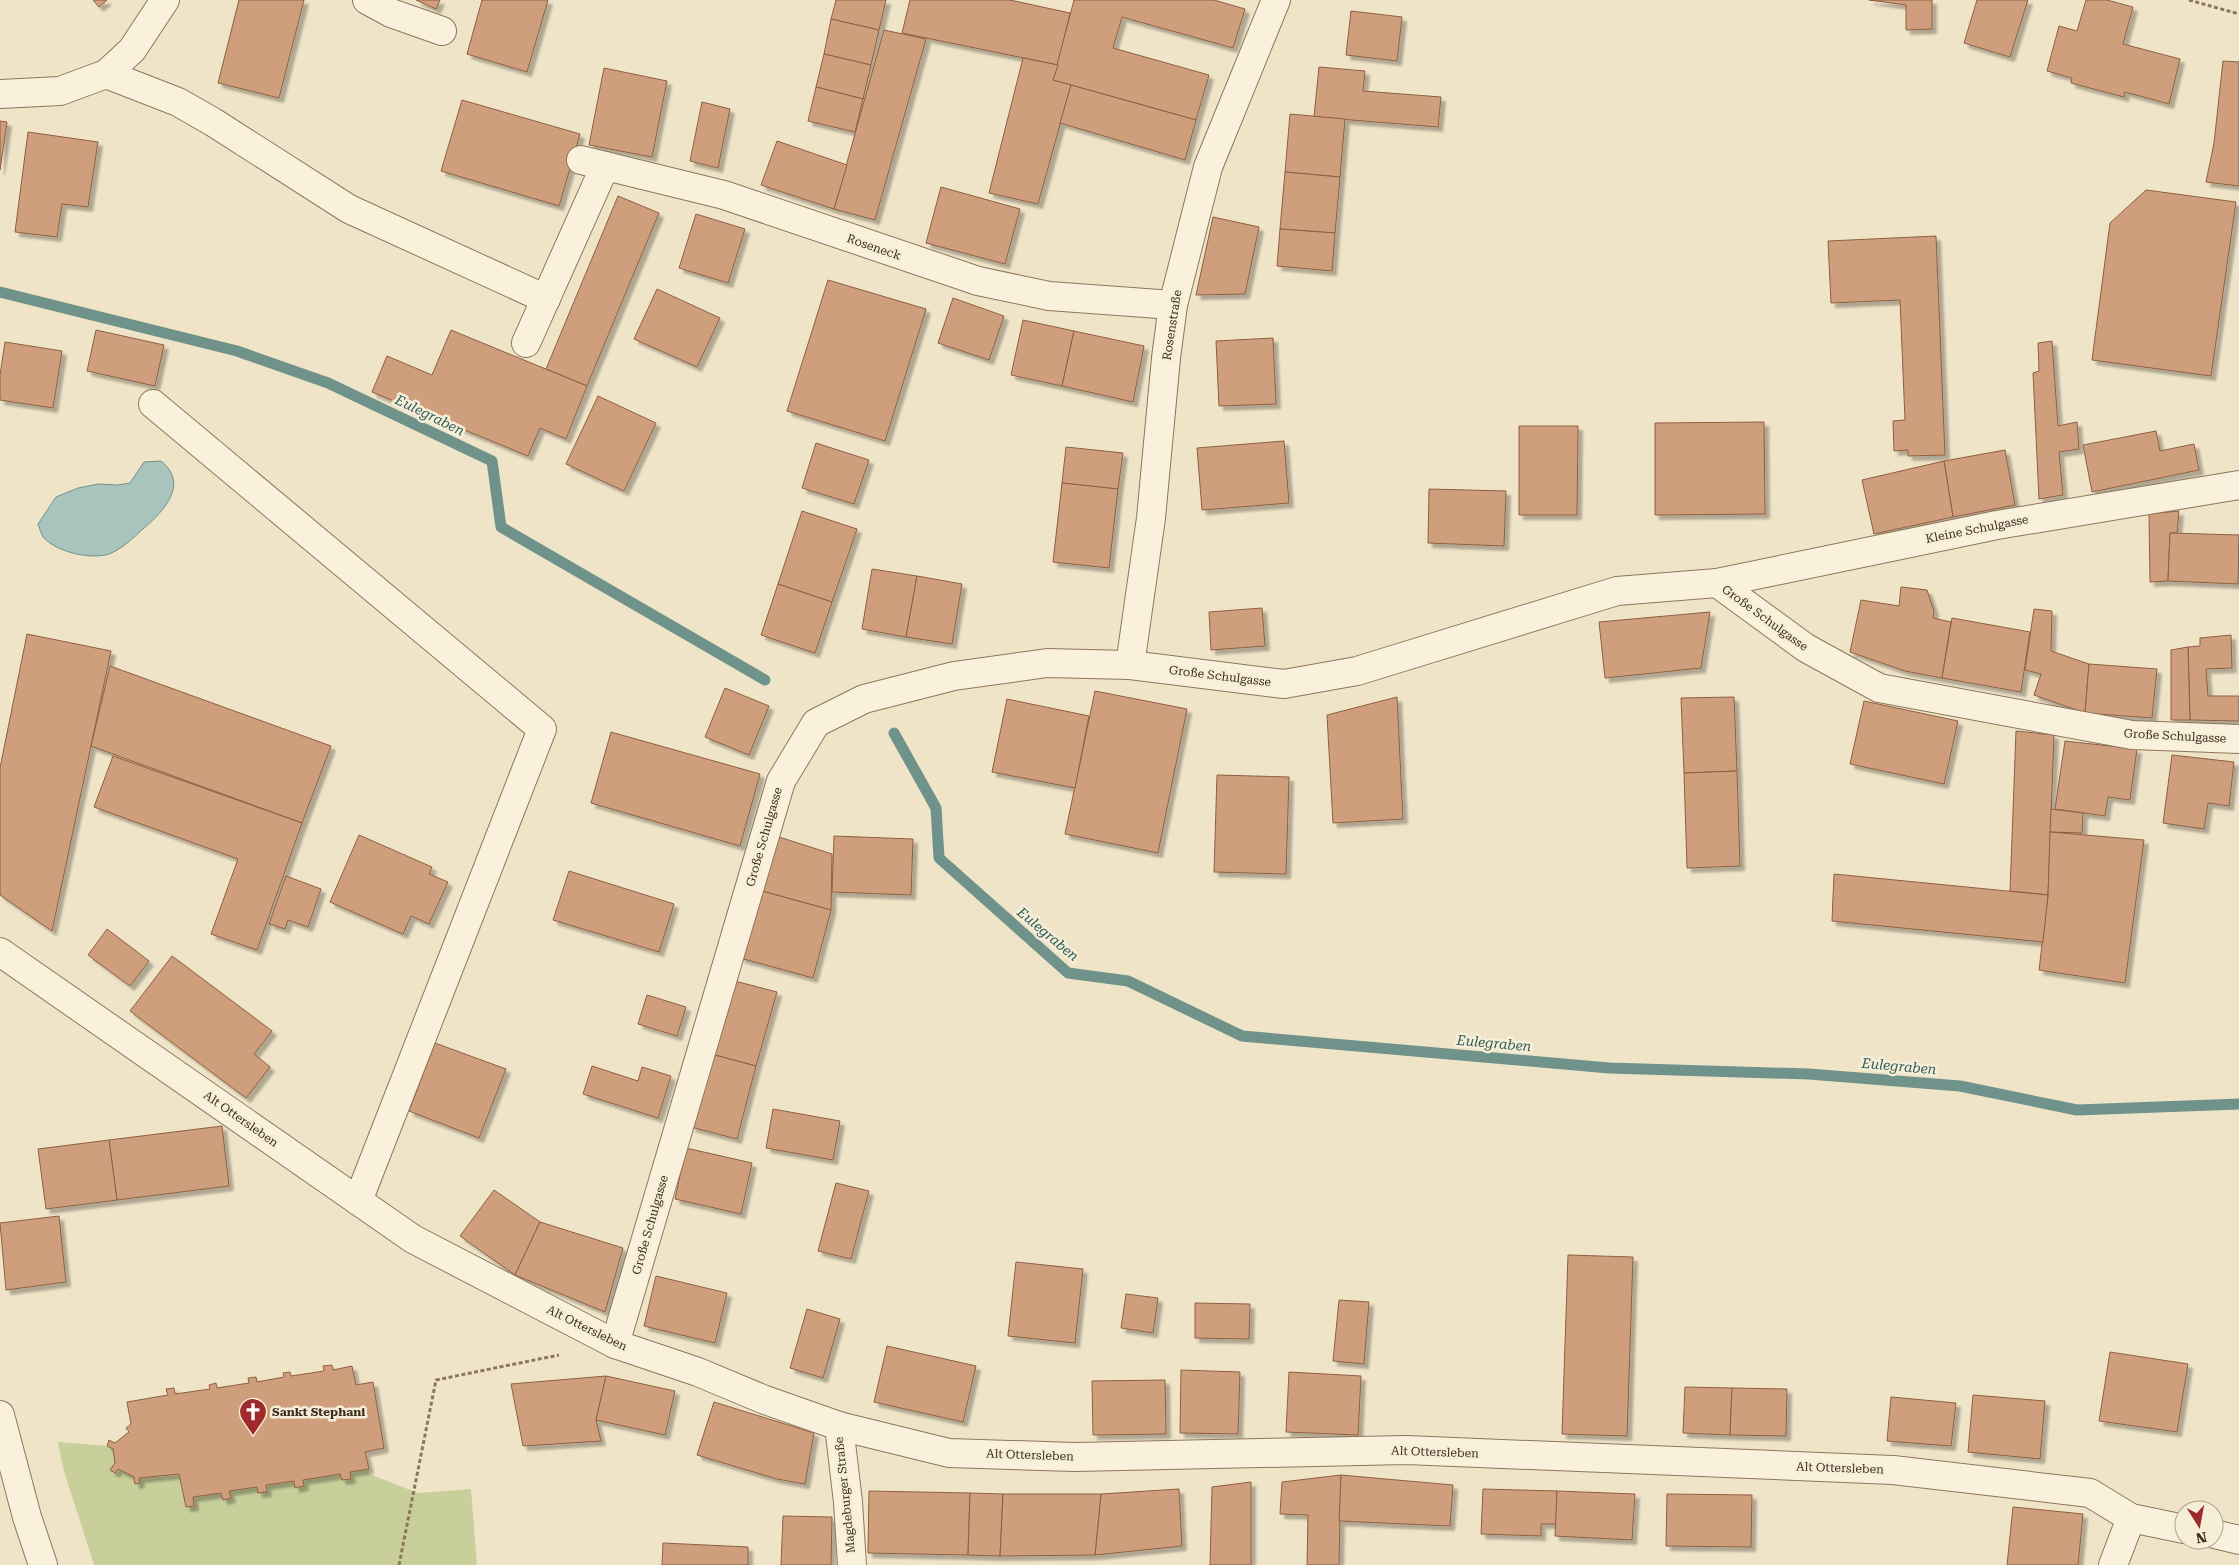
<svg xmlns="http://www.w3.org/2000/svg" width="2239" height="1565" viewBox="0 0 2239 1565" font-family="'Roboto Serif',serif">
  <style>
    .green { fill: #c9cf9b }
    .water { fill: #a9c4bc; stroke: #6f938a }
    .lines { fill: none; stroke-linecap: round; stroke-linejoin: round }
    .stream { stroke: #6f938a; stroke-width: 11 }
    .building { fill: #cf9f7d; stroke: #8d5f41; filter: url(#shadow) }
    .minor-casing { stroke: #8d765c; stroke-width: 30 }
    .path { stroke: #8d765c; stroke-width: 3; stroke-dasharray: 4 2.5; stroke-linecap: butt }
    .minor { stroke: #faf1dc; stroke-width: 28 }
    .labels { text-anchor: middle; stroke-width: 5; stroke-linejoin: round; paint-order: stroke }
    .street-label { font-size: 12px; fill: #3d2e20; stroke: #f7eed8 }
    .poi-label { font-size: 12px; font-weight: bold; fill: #3d2e20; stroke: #f7eed8; text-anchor: start }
    .water-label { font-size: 14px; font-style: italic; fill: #2f5d5a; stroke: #f7eed8 }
  </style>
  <defs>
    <filter id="shadow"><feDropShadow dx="4.5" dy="4.5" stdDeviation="1" flood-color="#0004"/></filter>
  </defs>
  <rect width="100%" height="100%" fill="#f0e4c8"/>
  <path class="green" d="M58,1442L107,1446L113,1449L115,1463L111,1470L115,1473L118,1469L134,1477L135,1484L140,1483L139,1478L179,1475L186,1507L194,1506L193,1497L221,1493L223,1500L231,1498L229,1491L257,1487L259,1493L267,1492L266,1485L294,1481L295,1487L303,1480L340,1474L342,1480L351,1479L350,1472L369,1469V1474L418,1493L471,1489L477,1565H94L63,1468Z"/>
  <path class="water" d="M161,461C190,484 163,512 143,529C133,538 122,549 109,554C91,560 57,552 44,538C41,535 40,529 38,524L56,497L78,488L98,484L117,485L130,483L144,462Z"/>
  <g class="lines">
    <g class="stream">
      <path d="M0,292L237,351L328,383L492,461L501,527L765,680"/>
      <path d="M894,733L936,808L939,858L1068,973L1128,981L1242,1036L1609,1068L1809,1074L1960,1086L2077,1110L2239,1104"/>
    </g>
  </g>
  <g class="building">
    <path d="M93,0H107L99,7Z"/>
    <path d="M239,0H304L279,98L218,83Z"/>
    <path d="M416,0H440L436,9Z"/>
    <path d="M482,0H548L527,72L467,54Z"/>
    <path d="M836,0H886L879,30L831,19Z"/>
    <path d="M910,0H1010L1070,13L1058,65L902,33Z"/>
    <path d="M1074,0H1214L1245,9L1233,48L1122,17L1113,48L1209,75L1196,120L1053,80Z"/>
    <path d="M1869,0H1932V29L1906,30V5Z"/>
    <path d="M1977,0H2028L2010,57L1964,43Z"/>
    <path d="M2086,0H2107L2133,7L2123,44L2180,59L2169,104L2125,92L2124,97L2071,83L2072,78L2047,71L2059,26L2077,31Z"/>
    <path d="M1351,11L1402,17L1397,61L1346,55Z"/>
    <path d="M831,19L879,30L871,65L824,54Z"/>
    <path d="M884,30L926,39L875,220L834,209Z"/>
    <path d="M824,54L871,65L863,99L816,87Z"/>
    <path d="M1023,58L1058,65L1053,80L1071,85L1038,204L989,193Z"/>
    <path d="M2223,61L2239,62V186L2206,182L2214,143Z"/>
    <path d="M1319,67L1365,71L1363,91L1441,97L1438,127L1314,117Z"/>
    <path d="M604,68L667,81L652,157L589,145Z"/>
    <path d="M1071,85L1196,120L1185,160L1060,123Z"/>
    <path d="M816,87L863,99L855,132L808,121Z"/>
    <path d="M462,100L580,134L559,206L441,171Z"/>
    <path d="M702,102L730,109L718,168L690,161Z"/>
    <path d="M1290,114L1345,119L1340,177L1285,172Z"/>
    <path d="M0,121L7,122L0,170Z"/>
    <path d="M28,132L98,142L88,207L62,204L57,237L15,232Z"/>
    <path d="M777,141L847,165L834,209L761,185Z"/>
    <path d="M1285,172L1340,177L1335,233L1280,229Z"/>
    <path d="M941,187L1020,209L1005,264L926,243Z"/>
    <path d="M2146,190L2236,202L2211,376L2092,360L2110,223Z"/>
    <path d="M618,196L659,213L587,386L546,369Z"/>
    <path d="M696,214L745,229L728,283L679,268Z"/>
    <path d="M1213,217L1259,227L1245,294L1196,295Z"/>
    <path d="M1280,229L1335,233L1332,271L1277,266Z"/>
    <path d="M1936,236L1945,455L1908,456V450L1894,451L1893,421L1905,420L1900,300L1831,303L1828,241Z"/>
    <path d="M828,280L926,309L885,441L787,411Z"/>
    <path d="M657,289L720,318L697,367L634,339Z"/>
    <path d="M953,298L1004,316L989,360L938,343Z"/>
    <path d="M1023,320L1074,331L1062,386L1011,375Z"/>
    <path d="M96,330L164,345L155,386L87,371Z"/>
    <path d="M451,330L587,386L566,439L540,428L528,456L372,392L387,356L432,375Z"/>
    <path d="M1074,331L1144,346L1133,402L1062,386Z"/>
    <path d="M1273,338L1276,404L1219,406L1216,341Z"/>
    <path d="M2052,341L2058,426L2077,422L2079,449L2059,452L2063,495L2039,499L2033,373L2039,371L2038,343Z"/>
    <path d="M5,342L62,351L53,408L0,400V375Z"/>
    <path d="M598,396L656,423L624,491L566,464Z"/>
    <path d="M1764,422L1765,514L1655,515V423Z"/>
    <path d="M1519,426H1578L1577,515H1519Z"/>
    <path d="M2156,431L2160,451L2194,444L2199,470L2092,492L2083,445Z"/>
    <path d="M1284,441L1289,503L1202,510L1197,448Z"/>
    <path d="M816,443L869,460L854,504L802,488Z"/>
    <path d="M1066,447L1123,453L1118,489L1062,483Z"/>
    <path d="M2005,450L2015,505L1953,517L1944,461Z"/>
    <path d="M1944,461L1953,517L1874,534L1862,480Z"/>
    <path d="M1062,483L1118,489L1109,568L1053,562Z"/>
    <path d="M1429,489L1506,491L1504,546L1428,543Z"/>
    <path d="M802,511L857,529L832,602L778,584Z"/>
    <path d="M2179,511L2177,533H2170L2168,581L2150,582L2149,514Z"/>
    <path d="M2170,533L2239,535L2238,584L2168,581Z"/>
    <path d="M872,569L917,576L906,637L862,629Z"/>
    <path d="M917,576L962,584L952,644L906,637Z"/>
    <path d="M778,584L832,602L815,653L761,635Z"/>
    <path d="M1901,587L1927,590L1934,611L1933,618L1951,622L1942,678L1905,671L1850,652L1861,600L1899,606Z"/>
    <path d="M1262,608L1265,646L1211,650L1209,612Z"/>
    <path d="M2034,609L2052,611L2051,651L2089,664L2085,713L2034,695L2041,674L2025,670Z"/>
    <path d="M1710,612L1701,668L1605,678L1599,622Z"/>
    <path d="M1952,618L2030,632L2021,692L1942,678Z"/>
    <path d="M27,634L111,651L52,931L0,895V768Z"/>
    <path d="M2231,635L2232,668L2206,669L2208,696H2239V721L2190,720L2188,647L2200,646V638Z"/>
    <path d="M2188,647L2190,720H2171V650Z"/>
    <path d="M2089,664L2157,669L2152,718L2085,713Z"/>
    <path d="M110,666L331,746L302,823L91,746Z"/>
    <path d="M725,688L769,706L749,755L705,737Z"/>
    <path d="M1095,691L1187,709L1158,853L1065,834Z"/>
    <path d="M1397,697L1403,819L1333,823L1327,715Z"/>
    <path d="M1734,697L1737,771L1684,773L1681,698Z"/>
    <path d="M1007,699L1089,716L1075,788L992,772Z"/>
    <path d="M1864,701L1958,721L1944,784L1850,764Z"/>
    <path d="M2016,731L2054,735L2048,895L2010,891Z"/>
    <path d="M611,732L760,774L740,846L591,803Z"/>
    <path d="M2065,741L2137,749L2130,800L2108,797L2105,816L2055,809Z"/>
    <path d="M2172,755L2234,762L2229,806L2208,803L2204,829L2163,823Z"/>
    <path d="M113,756L302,823L257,950L211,934L238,859L94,807Z"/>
    <path d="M1737,771L1740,866L1687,868L1684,773Z"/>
    <path d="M1217,775L1289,777L1286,874L1214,872Z"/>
    <path d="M2051,809L2083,813L2082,833L2050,832Z"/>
    <path d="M2050,832L2144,840L2125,983L2039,970L2048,895Z"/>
    <path d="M359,835L432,867L429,874L448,882L429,924L411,916L403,934L330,902Z"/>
    <path d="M773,835L832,854L831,910L758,890Z"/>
    <path d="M834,836L913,839L911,895L832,892Z"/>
    <path d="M569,871L674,904L659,952L553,920Z"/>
    <path d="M1834,874L2048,895L2043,942L1832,921Z"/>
    <path d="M286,876L321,889L308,927L288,920L285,929L269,924Z"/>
    <path d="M758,890L831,910L813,978L740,958Z"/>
    <path d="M107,929L149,961L130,986L88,955Z"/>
    <path d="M172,956L272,1031L254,1054L270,1067L246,1098L130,1011Z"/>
    <path d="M731,980L777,992L756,1066L711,1054Z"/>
    <path d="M647,995L686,1007L677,1036L638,1024Z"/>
    <path d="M435,1043L506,1069L479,1138L409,1111Z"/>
    <path d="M711,1054L756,1066L737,1139L691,1127Z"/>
    <path d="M592,1066L638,1081L642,1067L671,1076L658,1118L583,1094Z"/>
    <path d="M773,1109L840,1121L833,1160L766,1148Z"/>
    <path d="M222,1126L229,1186L117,1200L109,1140Z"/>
    <path d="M109,1140L117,1200L46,1209L38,1149Z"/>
    <path d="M686,1148L752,1163L741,1214L675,1199Z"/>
    <path d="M836,1183L869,1191L851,1259L818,1251Z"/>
    <path d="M494,1190L540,1222L515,1275L460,1236Z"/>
    <path d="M59,1216L66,1282L6,1290L0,1223Z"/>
    <path d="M540,1222L623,1248L605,1312L515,1275Z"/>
    <path d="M1568,1255L1633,1257L1627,1436L1562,1434Z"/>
    <path d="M1016,1262L1083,1269L1075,1343L1008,1336Z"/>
    <path d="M656,1276L727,1293L715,1343L644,1326Z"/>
    <path d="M1126,1294L1158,1298L1153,1333L1121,1328Z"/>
    <path d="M1339,1300L1369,1302L1364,1364L1333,1361Z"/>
    <path d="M1195,1303L1250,1304L1249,1339L1195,1338Z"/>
    <path d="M807,1309L840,1319L823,1378L790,1368Z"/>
    <path d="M887,1346L976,1366L963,1422L874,1402Z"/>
    <path d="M2110,1352L2188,1364L2177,1432L2099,1421Z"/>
    <path d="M332,1365L333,1370L352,1366L356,1385L373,1382L384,1448L365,1452L369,1469L350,1472L351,1479L342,1480L340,1474L303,1480L304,1486L295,1488L294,1481L266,1485L267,1492L258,1493L257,1487L229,1491L231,1498L223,1500L221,1493L193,1497L194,1506L186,1507L179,1474L139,1478L140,1483L135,1484L134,1477L118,1469L115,1473L110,1470L115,1463L113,1449L107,1446L109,1440L115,1443L129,1432L126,1428L131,1424L127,1402L168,1395L166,1389L174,1388L175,1394L210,1389L209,1385L216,1383L217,1388L249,1383L248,1378L256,1377L257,1382L284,1377L283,1373L290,1372L291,1376L324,1371L323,1366Z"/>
    <path d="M1181,1370L1240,1372L1238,1434L1180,1433Z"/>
    <path d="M1289,1372L1361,1376L1358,1435L1286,1432Z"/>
    <path d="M606,1376L596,1420L601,1441L523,1446L511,1384Z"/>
    <path d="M606,1376L675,1391L665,1435L596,1420Z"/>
    <path d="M1165,1380L1166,1434L1093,1435L1092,1381Z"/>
    <path d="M1685,1387L1732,1388L1730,1435L1683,1433Z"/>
    <path d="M1732,1388L1787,1389L1786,1436L1730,1435Z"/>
    <path d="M1973,1395L2045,1401L2040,1459L1968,1452Z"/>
    <path d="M1891,1397L1956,1403L1951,1446L1887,1441Z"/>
    <path d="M714,1402L814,1433L805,1484L777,1479L697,1455Z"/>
    <path d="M1341,1475L1339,1565H1307L1308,1515L1280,1514L1282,1482Z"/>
    <path d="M1341,1475L1453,1485L1450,1526L1339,1521Z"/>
    <path d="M1251,1482V1565H1210L1212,1487Z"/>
    <path d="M1179,1489L1182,1546L1095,1555L1101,1494Z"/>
    <path d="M1483,1489L1557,1491L1556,1524H1541V1536L1481,1534Z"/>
    <path d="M869,1491L970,1493L968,1555L868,1553Z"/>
    <path d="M1557,1491L1635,1494L1632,1540L1555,1536Z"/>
    <path d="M970,1493L1003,1494L1000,1556L968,1555Z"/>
    <path d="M1003,1494H1101L1095,1555L1000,1556Z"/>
    <path d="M1667,1494L1752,1495L1751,1547L1666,1546Z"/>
    <path d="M2013,1507L2083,1514L2078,1565H2007Z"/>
    <path d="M783,1516L832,1517L831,1565H781Z"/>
    <path d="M663,1543L748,1547V1565H662Z"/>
  </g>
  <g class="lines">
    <defs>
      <g id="minor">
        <path d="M367,0L391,13L442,31"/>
        <path d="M106,74L178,102L213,122L349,209L546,299"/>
        <path d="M0,94L60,91L106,74L132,50L165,0"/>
        <path d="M581,160L724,195L978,281L1049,296L1173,305"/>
        <path d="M526,343L605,166"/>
        <path d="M153,404L542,729L358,1201"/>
        <path d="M1717,583L1997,525L2239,485"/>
        <path d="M1130,665L1151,518L1166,358L1173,305L1208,167L1276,0"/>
        <path d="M0,952L413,1239L615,1344L698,1372L765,1400L839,1426L949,1453L1075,1457L1406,1450L1893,1470L2090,1493L2131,1518L2184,1529"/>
        <path d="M615,1344L781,781L816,723L864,699L954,676L1047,663L1130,665L1284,684L1357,671L1617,591L1717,583L1806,648L1879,688L2132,735L2239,739"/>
        <path d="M0,1415L27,1517L43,1565"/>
        <path d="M839,1426L848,1502L852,1565"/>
        <path d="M2214,1534L2239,1540"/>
        <path d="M2113,1565L2131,1518"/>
      </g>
    </defs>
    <use href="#minor" class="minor-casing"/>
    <g class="path">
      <path d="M2189,0L2239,14"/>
      <path d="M399,1565L436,1380L559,1355"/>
    </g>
    <use href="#minor" class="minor"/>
  </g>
  <defs>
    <symbol id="church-pin" viewBox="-11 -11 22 30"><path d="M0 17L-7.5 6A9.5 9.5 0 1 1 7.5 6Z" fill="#9e2a2b" stroke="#f7eed8"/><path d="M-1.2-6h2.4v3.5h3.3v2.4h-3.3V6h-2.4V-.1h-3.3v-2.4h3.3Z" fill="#fff"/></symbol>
  </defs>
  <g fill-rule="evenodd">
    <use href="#church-pin" x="237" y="1396" width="32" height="43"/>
  </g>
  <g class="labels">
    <g class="street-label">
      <text transform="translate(874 247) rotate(19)" y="4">Roseneck</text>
      <text transform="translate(1172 325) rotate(-81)" y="4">Rosenstraße</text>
      <text transform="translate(1977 529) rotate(-11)" y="4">Kleine Schulgasse</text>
      <text transform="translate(1765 618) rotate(36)" y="4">Große Schulgasse</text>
      <text transform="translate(1220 676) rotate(7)" y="4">Große Schulgasse</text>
      <text transform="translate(2175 736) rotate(3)" y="4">Große Schulgasse</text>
      <text transform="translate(764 837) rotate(-74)" y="4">Große Schulgasse</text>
      <text transform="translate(241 1119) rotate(35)" y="4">Alt Ottersleben</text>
      <text transform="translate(650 1225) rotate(-74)" y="4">Große Schulgasse</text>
      <text transform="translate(587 1328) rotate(26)" y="4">Alt Ottersleben</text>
      <text transform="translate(1435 1452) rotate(2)" y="4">Alt Ottersleben</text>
      <text transform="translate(1030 1455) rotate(2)" y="4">Alt Ottersleben</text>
      <text transform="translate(1840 1468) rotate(2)" y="4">Alt Ottersleben</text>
      <text transform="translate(845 1495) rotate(-96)" y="4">Magdeburger Straße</text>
    </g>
    <g class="poi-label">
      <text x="272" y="1416">Sankt Stephani</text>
    </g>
    <g class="water-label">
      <text transform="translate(430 415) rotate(26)" y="5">Eulegraben</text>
      <text transform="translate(1048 934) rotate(40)" y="5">Eulegraben</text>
      <text transform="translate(1494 1043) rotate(5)" y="5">Eulegraben</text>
      <text transform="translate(1899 1066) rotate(5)" y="5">Eulegraben</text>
    </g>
  </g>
  <g transform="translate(2199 1525) rotate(169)"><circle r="24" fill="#f7eed8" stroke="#ada18e"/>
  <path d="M0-4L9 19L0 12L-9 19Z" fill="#9e2a2b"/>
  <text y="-8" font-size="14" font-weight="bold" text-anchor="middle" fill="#3d2e20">N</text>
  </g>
</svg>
